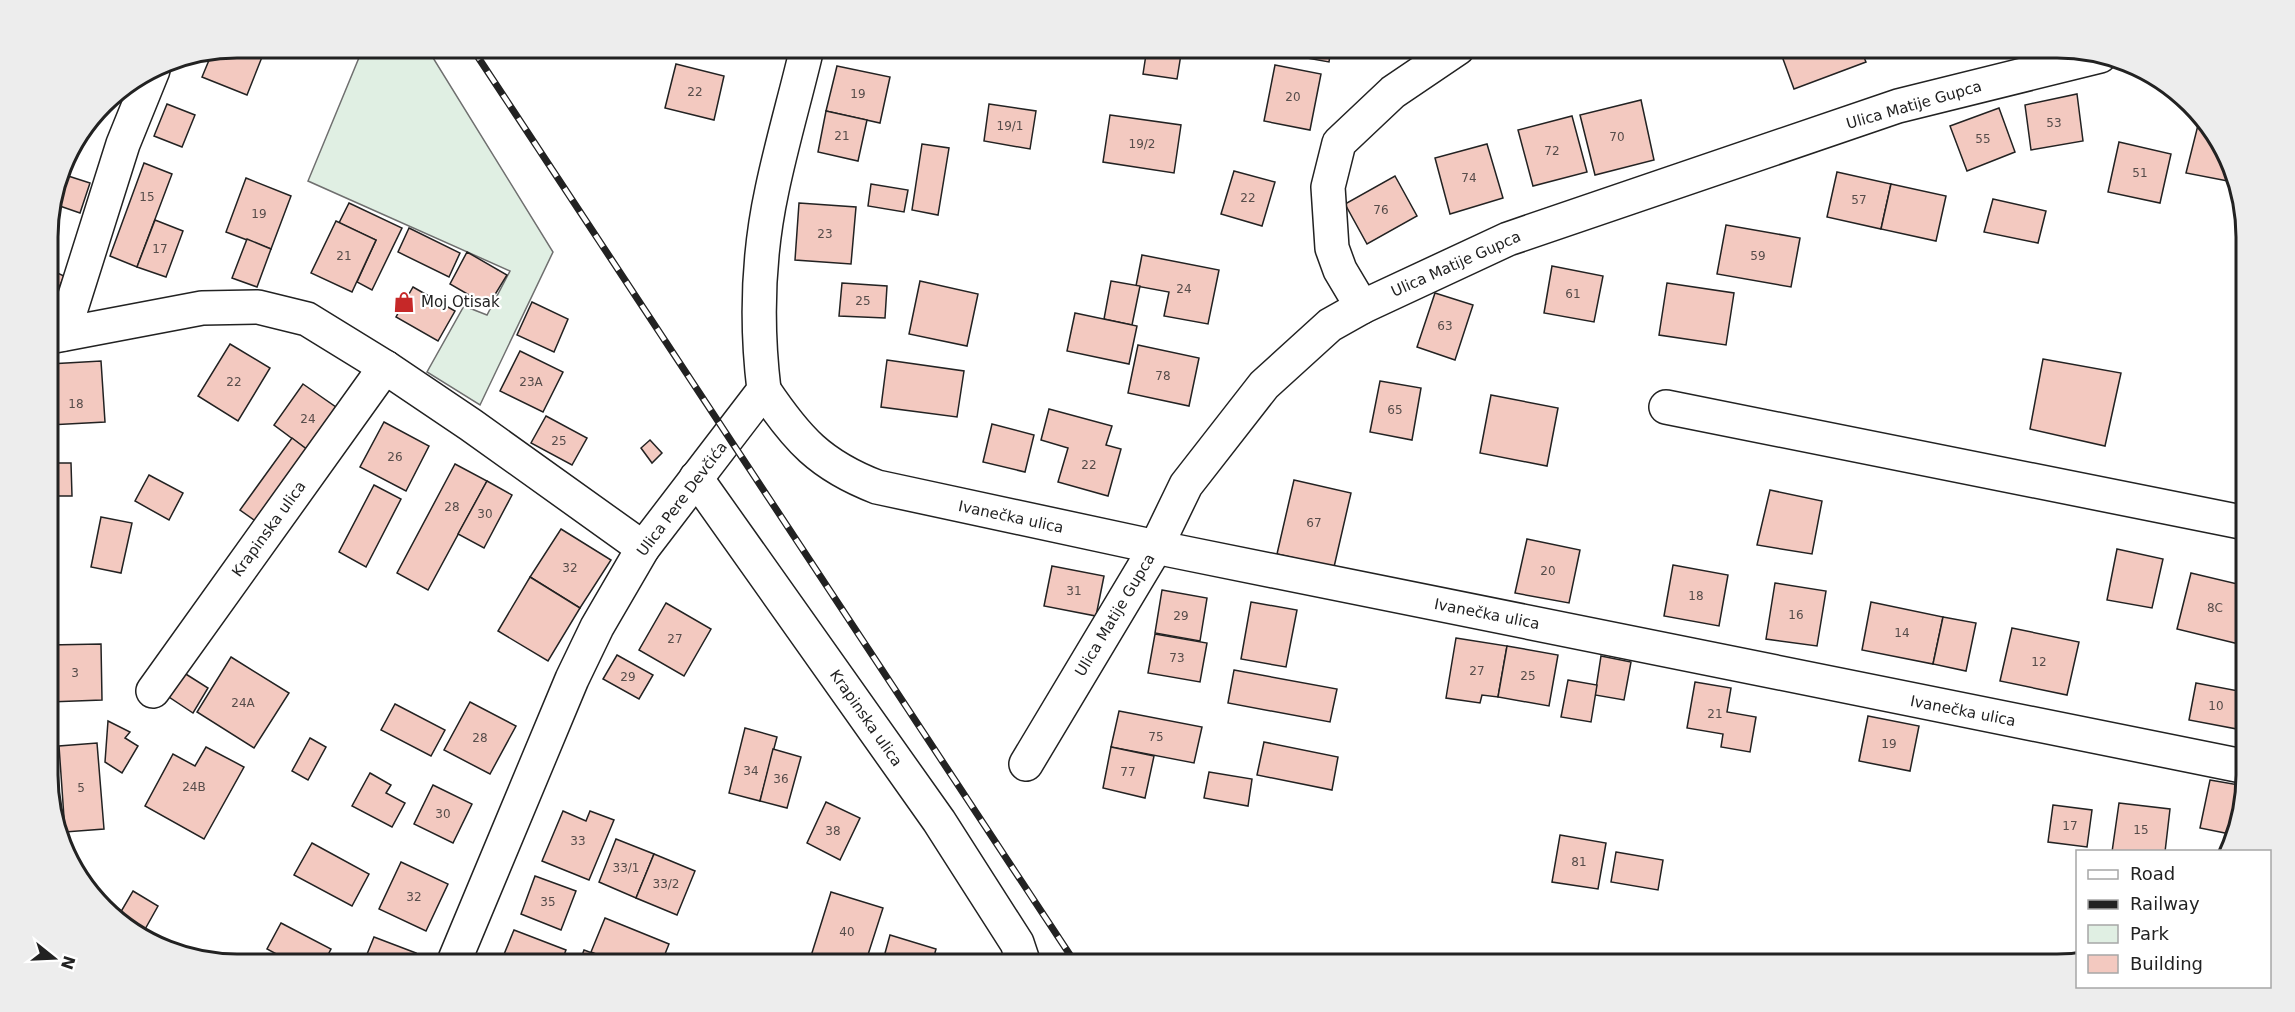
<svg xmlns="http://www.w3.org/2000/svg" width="2295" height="1012" viewBox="0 0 2295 1012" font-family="'DejaVu Sans',sans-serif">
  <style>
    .green { fill: #e0efe3; stroke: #6f6f6f; stroke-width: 1.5 }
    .building { fill: #f3c9c0; stroke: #222; stroke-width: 1.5 }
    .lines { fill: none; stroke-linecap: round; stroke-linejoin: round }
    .minor-casing { stroke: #222; stroke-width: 36 }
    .minor { stroke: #fff; stroke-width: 33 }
    .rail-casing { stroke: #222; stroke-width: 7 }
    .rail { stroke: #fff; stroke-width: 4.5; stroke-dasharray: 14; stroke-linecap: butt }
    .labels { text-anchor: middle; stroke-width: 4.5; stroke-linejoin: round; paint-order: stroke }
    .number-label { font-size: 12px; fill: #564c4a }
    .street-label { font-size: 15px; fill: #222; stroke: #fff }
    .poi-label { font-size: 15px; fill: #222; stroke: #fff; text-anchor: start }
    .rim { fill: none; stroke: #222; stroke-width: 3 }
  </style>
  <rect width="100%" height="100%" fill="#fff"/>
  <path class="green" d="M363,48H427L553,252L480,405L427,372L464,306L487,315L510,271L308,181Z"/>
  <g class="building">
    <path d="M237,48H253L264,52L247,95L202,77L212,53Z"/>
    <path d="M989,48H1038L1036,58Z"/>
    <path d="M1147,48H1182L1177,79L1143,74Z"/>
    <path d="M1279,48H1331L1329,62L1278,53Z"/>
    <path d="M1779,48H1860L1866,62L1794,89Z"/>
    <path d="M676,64L724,76L714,120L665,108Z"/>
    <path d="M1275,65L1321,74L1310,130L1264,121Z"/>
    <path d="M837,66L890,77L880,123L826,111Z"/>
    <path d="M2077,94L2083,141L2031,150L2025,105Z"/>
    <path d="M1641,100L1654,160L1595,175L1580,115Z"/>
    <path d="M167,104L195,115L182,147L154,136Z"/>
    <path d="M989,104L1036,111L1030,149L984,141Z"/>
    <path d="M1999,108L2015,152L1967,171L1950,126Z"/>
    <path d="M826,111L867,120L858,161L818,152Z"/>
    <path d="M1110,115L1181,125L1174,173L1103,162Z"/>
    <path d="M1572,116L1587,172L1533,186L1518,130Z"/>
    <path d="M2198,125L2210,127L2233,182L2186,173Z"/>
    <path d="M2119,142L2171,154L2160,203L2108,192Z"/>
    <path d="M922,144L949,148L938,215L912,210Z"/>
    <path d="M1487,144L1503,198L1450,214L1435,158Z"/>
    <path d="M144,163L172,174L137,267L110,256Z"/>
    <path d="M1234,171L1275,182L1262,226L1221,214Z"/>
    <path d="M1837,172L1891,184L1881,229L1827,217Z"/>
    <path d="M62,174L90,183L80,213L54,204Z"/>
    <path d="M1395,176L1417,216L1367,244L1345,204Z"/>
    <path d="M246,178L291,196L271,249L226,232Z"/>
    <path d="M871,184L908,190L904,212L868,206Z"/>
    <path d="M1891,184L1946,196L1936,241L1881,229Z"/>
    <path d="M1993,199L2046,211L2038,243L1984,232Z"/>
    <path d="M349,203L402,228L372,290L357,282L376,240L339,223Z"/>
    <path d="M799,203L856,207L851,264L795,260Z"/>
    <path d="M155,220L183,231L166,277L137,267Z"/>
    <path d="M336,221L376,240L352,292L311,273Z"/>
    <path d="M1726,225L1800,238L1791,287L1717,274Z"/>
    <path d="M409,228L460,253L449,277L398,252Z"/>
    <path d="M247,239L271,249L257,287L232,278Z"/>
    <path d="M467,252L507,275L488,306L450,284Z"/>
    <path d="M1142,255L1219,270L1208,324L1164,316L1169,292L1136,286Z"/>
    <path d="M1552,266L1603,276L1594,322L1544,313Z"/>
    <path d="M49,269L64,276L49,311Z"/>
    <path d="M920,281L978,294L967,346L909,334Z"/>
    <path d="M1111,281L1140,286L1132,325L1104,319Z"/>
    <path d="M842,283L887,286L885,318L839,316Z"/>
    <path d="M1667,283L1734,293L1726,345L1659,335Z"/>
    <path d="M413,287L455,311L438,341L396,317Z"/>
    <path d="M1435,293L1473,305L1455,360L1417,347Z"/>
    <path d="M532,302L568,319L554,352L517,335Z"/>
    <path d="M1075,313L1137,326L1129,364L1067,351Z"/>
    <path d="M230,344L270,368L238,421L198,396Z"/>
    <path d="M1138,345L1199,358L1189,406L1128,393Z"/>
    <path d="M520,351L563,372L543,412L500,391Z"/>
    <path d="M2043,359L2121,373L2105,446L2030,429Z"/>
    <path d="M887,360L964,371L957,417L881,407Z"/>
    <path d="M101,361L105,422L49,425V364Z"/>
    <path d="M1380,381L1421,388L1412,440L1370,432Z"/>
    <path d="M303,384L343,412L313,454L274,425Z"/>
    <path d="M1491,395L1558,408L1547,466L1480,453Z"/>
    <path d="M1049,409L1112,426L1106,445L1121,449L1108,496L1058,482L1068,448L1041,440Z"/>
    <path d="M546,416L587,438L572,465L531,443Z"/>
    <path d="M384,422L429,446L406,491L360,467Z"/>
    <path d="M992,424L1034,435L1025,472L983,462Z"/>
    <path d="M292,438L313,454L261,525L240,510Z"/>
    <path d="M650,440L662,453L652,463L641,448Z"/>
    <path d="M49,463H71L72,496H49Z"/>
    <path d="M455,464L487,481L428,590L397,573Z"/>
    <path d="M149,475L183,493L169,520L135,501Z"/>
    <path d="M1294,480L1351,493L1334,567L1277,554Z"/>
    <path d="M487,481L512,495L484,548L458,534Z"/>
    <path d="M374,485L401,499L366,567L339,552Z"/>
    <path d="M1770,490L1822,501L1812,554L1757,545Z"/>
    <path d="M101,517L132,523L121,573L91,567Z"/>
    <path d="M561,529L611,560L580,608L530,577Z"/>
    <path d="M1527,539L1580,550L1569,603L1515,593Z"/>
    <path d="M2117,549L2163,559L2152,608L2107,600Z"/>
    <path d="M1673,565L1728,575L1719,626L1664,616Z"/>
    <path d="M1052,566L1104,576L1096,616L1044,606Z"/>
    <path d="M2191,573L2246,586L2247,646L2177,629Z"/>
    <path d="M530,577L580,608L548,661L498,631Z"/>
    <path d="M1775,583L1826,591L1817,646L1766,639Z"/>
    <path d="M1162,590L1207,598L1200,641L1155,633Z"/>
    <path d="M1251,602L1297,610L1286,667L1241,659Z"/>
    <path d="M1871,602L1943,617L1933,664L1862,650Z"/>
    <path d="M666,603L711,629L684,676L639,650Z"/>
    <path d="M1943,617L1976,623L1966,671L1933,664Z"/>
    <path d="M2012,628L2079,642L2067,695L2000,681Z"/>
    <path d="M1155,634L1207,643L1200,682L1148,673Z"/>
    <path d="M1456,638L1507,646L1498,697L1482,695L1480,703L1446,698Z"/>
    <path d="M101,644L102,700L49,702V645Z"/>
    <path d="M1507,646L1558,655L1549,706L1498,697Z"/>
    <path d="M617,655L653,675L639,699L603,679Z"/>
    <path d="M1601,656L1631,662L1624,700L1595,695Z"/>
    <path d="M231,657L289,693L254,748L197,712Z"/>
    <path d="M1234,670L1337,689L1330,722L1228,703Z"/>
    <path d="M181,671L208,688L193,713L166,695Z"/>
    <path d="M1568,680L1597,685L1591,722L1561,717Z"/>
    <path d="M1695,682L1731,688L1727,712L1756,717L1750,752L1721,747L1723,734L1687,728Z"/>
    <path d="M2196,683L2244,692L2237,729L2189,720Z"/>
    <path d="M470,702L516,726L490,774L444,750Z"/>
    <path d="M395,704L445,730L431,756L381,730Z"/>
    <path d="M1119,711L1202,727L1194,763L1111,747Z"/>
    <path d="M1868,716L1919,726L1910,771L1859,761Z"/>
    <path d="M108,721L130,732L125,738L138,746L122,773L105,762Z"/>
    <path d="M745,728L777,737L760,801L729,793Z"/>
    <path d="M310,738L326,747L308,780L292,771Z"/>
    <path d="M1264,742L1338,757L1332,790L1257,775Z"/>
    <path d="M97,743L104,829L65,832L59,746Z"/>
    <path d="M206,747L244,767L204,839L145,806L173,754L195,766Z"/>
    <path d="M1111,747L1154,756L1145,798L1103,788Z"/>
    <path d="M773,749L801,757L787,808L760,801Z"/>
    <path d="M1209,772L1252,779L1248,806L1204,798Z"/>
    <path d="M370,773L391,785L386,793L405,803L392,827L352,806Z"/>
    <path d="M2210,780L2245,786L2235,835L2200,828Z"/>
    <path d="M433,785L472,804L453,843L414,824Z"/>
    <path d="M826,802L860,818L840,860L807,843Z"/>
    <path d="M2119,803L2170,809L2165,852H2112Z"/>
    <path d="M2053,805L2092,810L2087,847L2048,842Z"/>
    <path d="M563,811L586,821L590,811L614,820L589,880L542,861Z"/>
    <path d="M1560,835L1606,843L1598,889L1552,882Z"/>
    <path d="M616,839L654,854L636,898L599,882Z"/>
    <path d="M312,843L369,874L352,906L294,875Z"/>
    <path d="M1616,852L1663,860L1658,890L1611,882Z"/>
    <path d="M654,854L695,871L677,915L636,898Z"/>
    <path d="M401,862L448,884L426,931L379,909Z"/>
    <path d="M535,876L576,891L561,930L521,914Z"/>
    <path d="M133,891L158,906L144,931L119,915Z"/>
    <path d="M831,892L883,908L865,964H837L811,956Z"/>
    <path d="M605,918L669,944L661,964H621L591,952Z"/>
    <path d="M281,923L331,949L323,964H295L267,949Z"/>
    <path d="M514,930L566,950L562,960L571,964H500Z"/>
    <path d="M890,935L936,949L932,964H882Z"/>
    <path d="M374,937L416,953L412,964H363Z"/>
    <path d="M584,950L619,963V964H579Z"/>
  </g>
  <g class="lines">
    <defs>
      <g id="minor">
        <path d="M1362,307L1340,270L1332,248L1328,187L1339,143L1393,92L1458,48"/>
        <path d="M63,334L123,144L153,70"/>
        <path d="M49,337L202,308L258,307L307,319L385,367L471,425L643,548"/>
        <path d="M764,390C797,439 820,465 877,487L1170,550L2247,767"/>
        <path d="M1666,407L2246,523"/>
        <path d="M696,478L939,821L1017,943L1024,964"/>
        <path d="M153,691L385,367"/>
        <path d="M1026,764L1156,547L1186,485L1264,385L1330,325L1362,307L1508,239L1898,106L2100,56"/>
        <path d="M453,964L572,679L597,627L643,548L764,390C756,324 758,255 772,190C782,142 796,95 807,48"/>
      </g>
    </defs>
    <use href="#minor" class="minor-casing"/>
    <use href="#minor" class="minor"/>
    <defs>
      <path id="rail" d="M472,48L1076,964"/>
    </defs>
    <use href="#rail" class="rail-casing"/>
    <use href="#rail" class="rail"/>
  </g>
  <defs>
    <symbol id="shop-bare" viewBox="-9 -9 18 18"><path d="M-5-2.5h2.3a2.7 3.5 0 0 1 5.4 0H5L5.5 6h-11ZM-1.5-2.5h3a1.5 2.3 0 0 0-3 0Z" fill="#c62828" stroke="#fff" stroke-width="2.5" paint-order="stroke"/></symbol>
  </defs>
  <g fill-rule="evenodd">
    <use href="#shop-bare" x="389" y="287" width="30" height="30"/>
  </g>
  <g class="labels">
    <g class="number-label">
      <text x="695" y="96">22</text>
      <text x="858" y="98">19</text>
      <text x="1293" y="101">20</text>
      <text x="2054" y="127">53</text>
      <text x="1010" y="130">19/1</text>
      <text x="842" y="140">21</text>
      <text x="1617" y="141">70</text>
      <text x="1983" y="143">55</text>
      <text x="1142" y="148">19/2</text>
      <text x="1552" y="155">72</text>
      <text x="2140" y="177">51</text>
      <text x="1469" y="182">74</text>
      <text x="147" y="201">15</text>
      <text x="1248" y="202">22</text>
      <text x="1859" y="204">57</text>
      <text x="1381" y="214">76</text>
      <text x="259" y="218">19</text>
      <text x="825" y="238">23</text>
      <text x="160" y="253">17</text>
      <text x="344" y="260">21</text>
      <text x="1758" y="260">59</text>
      <text x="1184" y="293">24</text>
      <text x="1573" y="298">61</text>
      <text x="863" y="305">25</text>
      <text x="1445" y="330">63</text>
      <text x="1163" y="380">78</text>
      <text x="234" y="386">22</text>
      <text x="531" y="386">23A</text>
      <text x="76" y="408">18</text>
      <text x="1395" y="414">65</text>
      <text x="308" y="423">24</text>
      <text x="559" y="445">25</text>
      <text x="395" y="461">26</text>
      <text x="1089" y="469">22</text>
      <text x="452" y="511">28</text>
      <text x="485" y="518">30</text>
      <text x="1314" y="527">67</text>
      <text x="570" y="572">32</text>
      <text x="1548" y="575">20</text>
      <text x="1074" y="595">31</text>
      <text x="1696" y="600">18</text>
      <text x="2215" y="612">8C</text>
      <text x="1796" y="619">16</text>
      <text x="1181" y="620">29</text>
      <text x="1902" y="637">14</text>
      <text x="675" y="643">27</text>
      <text x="1177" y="662">73</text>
      <text x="2039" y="666">12</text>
      <text x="1477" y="675">27</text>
      <text x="75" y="677">3</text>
      <text x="1528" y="680">25</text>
      <text x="628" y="681">29</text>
      <text x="243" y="707">24A</text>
      <text x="2216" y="710">10</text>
      <text x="1715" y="718">21</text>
      <text x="1156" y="741">75</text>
      <text x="480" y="742">28</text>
      <text x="1889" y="748">19</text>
      <text x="751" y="775">34</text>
      <text x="1128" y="776">77</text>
      <text x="781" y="783">36</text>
      <text x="194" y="791">24B</text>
      <text x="81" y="792">5</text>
      <text x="443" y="818">30</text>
      <text x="2070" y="830">17</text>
      <text x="2141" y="834">15</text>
      <text x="833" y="835">38</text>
      <text x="578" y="845">33</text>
      <text x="1579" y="866">81</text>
      <text x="626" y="872">33/1</text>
      <text x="666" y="888">33/2</text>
      <text x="414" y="901">32</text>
      <text x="548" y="906">35</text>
      <text x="847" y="936">40</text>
    </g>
    <g class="street-label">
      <text transform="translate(1914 105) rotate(-16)" y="5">Ulica Matije Gupca</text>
      <text transform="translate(1456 264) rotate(-24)" y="5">Ulica Matije Gupca</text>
      <text transform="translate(682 499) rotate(-53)" y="5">Ulica Pere Devčića</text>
      <text transform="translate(1011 517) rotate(12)" y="5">Ivanečka ulica</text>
      <text transform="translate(269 529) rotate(-54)" y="5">Krapinska ulica</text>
      <text transform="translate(1487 614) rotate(11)" y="5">Ivanečka ulica</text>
      <text transform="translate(1115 615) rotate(-59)" y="5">Ulica Matije Gupca</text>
      <text transform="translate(1963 711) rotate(11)" y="5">Ivanečka ulica</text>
      <text transform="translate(866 718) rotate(55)" y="5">Krapinska ulica</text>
    </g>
    <g class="poi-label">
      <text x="421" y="307">Moj Otisak</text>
    </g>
  </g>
  <path d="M0 0H2295V1012H0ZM237 58H2057A179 179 0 0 1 2236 237V775A179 179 0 0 1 2057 954H237A179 179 0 0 1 58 775V237A179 179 0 0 1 237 58Z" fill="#ededed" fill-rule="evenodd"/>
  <path class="rim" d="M237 58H2057A179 179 0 0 1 2236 237V775A179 179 0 0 1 2057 954H237A179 179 0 0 1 58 775V237A179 179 0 0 1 237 58Z"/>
  <rect x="2076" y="850" width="195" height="138" fill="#ffffff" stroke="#a7a7a7" stroke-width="1.5"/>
  <rect x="2088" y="870" width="30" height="9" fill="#ffffff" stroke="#a7a7a7" stroke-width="1.5"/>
  <text x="2130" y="880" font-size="18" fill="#222222">Road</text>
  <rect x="2088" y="900" width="30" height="9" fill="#222222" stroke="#a7a7a7" stroke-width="1.5"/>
  <text x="2130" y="910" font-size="18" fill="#222222">Railway</text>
  <rect x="2088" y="925" width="30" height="18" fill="#e0efe3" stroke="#a7a7a7" stroke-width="1.5"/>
  <text x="2130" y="940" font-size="18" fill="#222222">Park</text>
  <rect x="2088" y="955" width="30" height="18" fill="#f3c9c0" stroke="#a7a7a7" stroke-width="1.5"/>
  <text x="2130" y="970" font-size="18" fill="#222222">Building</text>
  <g transform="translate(54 958) rotate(108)" stroke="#ffffff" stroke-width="4.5" paint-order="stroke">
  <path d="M0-4.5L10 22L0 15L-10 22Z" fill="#222222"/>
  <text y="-9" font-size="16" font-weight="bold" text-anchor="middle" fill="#222222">N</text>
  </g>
</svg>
